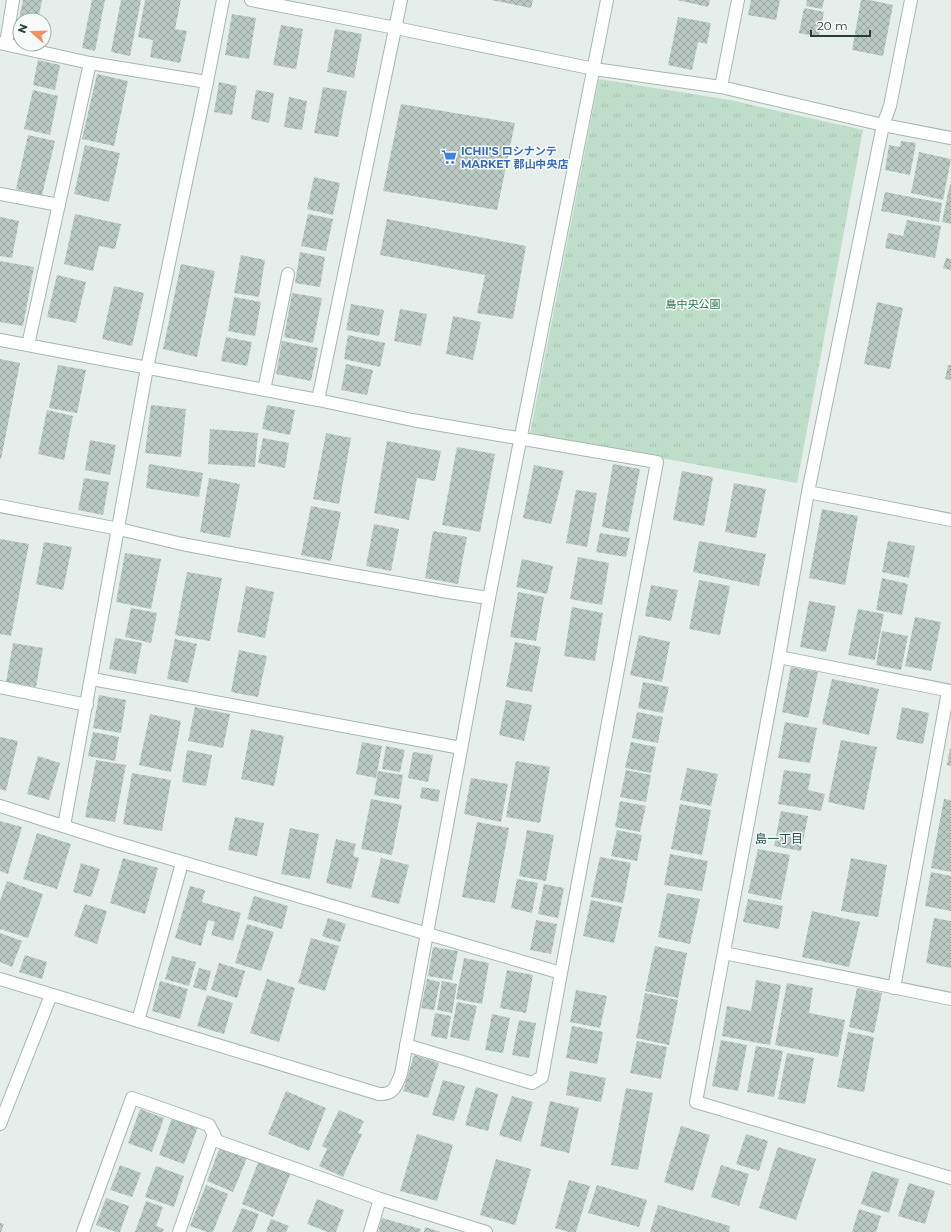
<svg xmlns="http://www.w3.org/2000/svg" width="951" height="1232" viewBox="0 0 951 1232" font-family="Montserrat,'Noto Sans JP',sans-serif">
  <style>
    .grass { fill: url(#grass-tufts) }
    .building { fill: url(#building-cross-hatch) }
    .lines { fill: none; stroke-linecap: round; stroke-linejoin: round }
    .minor-casing { stroke: #a7b6b3; stroke-width: 14 }
    .minor { stroke: #fff; stroke-width: 12 }
    .labels { text-anchor: middle; stroke-width: 3; stroke-linejoin: round; paint-order: stroke }
    .shop-label { font-size: 11px; font-weight: bold; fill: #366cbe; stroke: #f6faf8; text-anchor: start }
    .park-label { font-size: 11px; fill: #2e7752; stroke: #f6faf8 }
    .neighbourhood-label { font-size: 12px; fill: #20524b; stroke: #f6faf8 }
  </style>
  <defs>
    <pattern id="grass-tufts" width="24" height="20" patternUnits="userSpaceOnUse"><rect width="24" height="20" fill="#bedeca"/><path d="M3 7l-1-3M5 7V3M7 7l1-3M15 17l-1-3M17 17v-4M19 17l1-3" fill="none" stroke="#a3c0ae"/></pattern>
    <pattern id="building-cross-hatch" width="8" height="8" patternUnits="userSpaceOnUse"><rect width="8" height="8" fill="#bac9c4"/><path d="M0 0l8 8M0 8l8-8" fill="none" stroke="#97a5a0"/></pattern>
  </defs>
  <rect width="100%" height="100%" fill="#e5eeeb"/>
  <path class="grass" d="M599,79L730,100L863,130L797,483L530,434Z"/>
  <g class="building">
    <path d="M23,0H42L38,20H20V24H18Z"/>
    <path d="M92,0H105L95,51L82,48Z"/>
    <path d="M121,0H141L130,56L111,52Z"/>
    <path d="M145,0H181L175,29L187,31L180,63L150,57L153,40L138,37Z"/>
    <path d="M491,0H533L531,8Z"/>
    <path d="M677,0H710L708,7Z"/>
    <path d="M751,0H780L776,20L748,15Z"/>
    <path d="M807,0H824L822,9L806,6Z"/>
    <path d="M861,0H869L893,5L883,56L852,50Z"/>
    <path d="M804,8L824,12L819,37L799,33Z"/>
    <path d="M232,14L256,18L249,59L225,55Z"/>
    <path d="M678,17L711,23L707,44L698,42L692,70L668,65Z"/>
    <path d="M281,25L303,29L296,69L273,65Z"/>
    <path d="M335,29L362,34L354,78L327,72Z"/>
    <path d="M38,60L60,65L55,90L33,85Z"/>
    <path d="M97,74L128,81L114,146L82,139Z"/>
    <path d="M219,82L237,86L232,115L214,112Z"/>
    <path d="M323,87L347,91L338,137L314,133Z"/>
    <path d="M33,90L58,96L50,135L24,129Z"/>
    <path d="M256,90L274,93L269,123L251,119Z"/>
    <path d="M289,97L307,101L302,130L284,127Z"/>
    <path d="M401,104L515,123L497,210L383,191Z"/>
    <path d="M28,135L55,141L42,195L16,189Z"/>
    <path d="M901,141L916,143L910,175L885,170L889,145L900,147Z"/>
    <path d="M85,145L120,153L109,202L74,194Z"/>
    <path d="M919,152L951,159L943,200L911,193Z"/>
    <path d="M314,177L340,183L333,215L307,209Z"/>
    <path d="M950,184H951V224L942,222Z"/>
    <path d="M885,192L942,203L939,222L881,211Z"/>
    <path d="M75,214L121,224L115,249L99,246L93,271L64,264Z"/>
    <path d="M308,214L333,219L326,251L301,246Z"/>
    <path d="M0,217L19,221L12,258L0,256Z"/>
    <path d="M387,219L526,246L513,319L477,313L485,275L380,255Z"/>
    <path d="M907,220L941,226L935,258L885,248L888,233L903,236Z"/>
    <path d="M300,252L325,257L320,287L295,283Z"/>
    <path d="M241,255L265,260L259,297L234,293Z"/>
    <path d="M946,258L951,259V270L943,268Z"/>
    <path d="M0,261L34,267L23,326L0,322Z"/>
    <path d="M181,264L215,271L197,357L163,349Z"/>
    <path d="M57,275L86,282L76,323L47,317Z"/>
    <path d="M114,286L144,293L132,346L102,339Z"/>
    <path d="M292,293L322,298L313,343L284,337Z"/>
    <path d="M234,297L261,302L255,336L228,331Z"/>
    <path d="M877,302L903,308L890,369L864,364Z"/>
    <path d="M351,304L384,310L379,336L346,330Z"/>
    <path d="M400,309L427,314L421,346L394,341Z"/>
    <path d="M453,316L481,322L473,360L446,354Z"/>
    <path d="M348,335L385,343L380,367L344,359Z"/>
    <path d="M226,337L252,342L247,366L221,361Z"/>
    <path d="M282,341L318,348L311,381L276,374Z"/>
    <path d="M0,359L20,363L1,459H0Z"/>
    <path d="M346,364L373,370L367,395L341,390Z"/>
    <path d="M58,365L86,370L77,413L49,408Z"/>
    <path d="M948,365H951V380L945,379Z"/>
    <path d="M151,405L186,409L181,457L145,453Z"/>
    <path d="M267,405L295,410L290,435L262,429Z"/>
    <path d="M47,410L73,416L64,460L38,454Z"/>
    <path d="M210,429L258,433L255,467L208,464Z"/>
    <path d="M326,433L351,438L339,504L313,499Z"/>
    <path d="M263,438L289,443L285,468L258,463Z"/>
    <path d="M90,440L116,445L110,475L85,470Z"/>
    <path d="M387,441L441,451L435,481L417,478L409,520L374,513Z"/>
    <path d="M457,447L495,454L480,532L442,525Z"/>
    <path d="M149,464L203,473L199,497L146,488Z"/>
    <path d="M613,464L640,469L628,532L602,527Z"/>
    <path d="M534,465L564,471L551,524L523,518Z"/>
    <path d="M682,471L713,477L704,526L673,520Z"/>
    <path d="M84,478L109,482L103,515L78,510Z"/>
    <path d="M209,478L240,484L230,538L200,532Z"/>
    <path d="M734,483L766,489L756,538L725,532Z"/>
    <path d="M576,490L597,493L587,547L566,543Z"/>
    <path d="M311,506L341,512L331,561L301,555Z"/>
    <path d="M822,509L858,516L845,585L809,578Z"/>
    <path d="M374,524L399,529L391,571L366,566Z"/>
    <path d="M433,531L467,537L458,584L425,578Z"/>
    <path d="M600,533L630,538L626,557L596,552Z"/>
    <path d="M0,539L29,544L11,636L0,634Z"/>
    <path d="M699,541L766,554L759,586L693,572Z"/>
    <path d="M888,541L915,546L909,578L882,572Z"/>
    <path d="M44,542L72,547L63,590L36,584Z"/>
    <path d="M125,553L161,559L151,609L116,602Z"/>
    <path d="M578,557L609,563L602,605L570,599Z"/>
    <path d="M522,559L553,566L547,594L516,587Z"/>
    <path d="M187,572L222,578L210,641L175,635Z"/>
    <path d="M882,578L908,584L902,615L876,610Z"/>
    <path d="M699,580L730,586L720,635L689,629Z"/>
    <path d="M651,585L678,590L671,621L645,616Z"/>
    <path d="M246,586L274,592L265,638L237,632Z"/>
    <path d="M518,592L544,597L536,641L510,637Z"/>
    <path d="M809,601L836,606L826,652L800,647Z"/>
    <path d="M572,607L603,613L595,661L564,656Z"/>
    <path d="M131,608L157,613L151,643L125,637Z"/>
    <path d="M858,609L884,614L875,660L848,655Z"/>
    <path d="M915,617L941,622L931,671L905,666Z"/>
    <path d="M882,631L908,636L901,670L876,665Z"/>
    <path d="M639,635L670,642L662,682L630,675Z"/>
    <path d="M115,638L142,643L136,674L109,669Z"/>
    <path d="M175,639L197,644L188,683L167,679Z"/>
    <path d="M515,642L541,647L532,692L506,687Z"/>
    <path d="M13,643L43,648L36,687L6,682Z"/>
    <path d="M239,650L267,656L258,697L231,692Z"/>
    <path d="M791,667L818,672L808,718L782,712Z"/>
    <path d="M832,679L879,689L869,735L822,724Z"/>
    <path d="M643,682L669,687L663,713L638,708Z"/>
    <path d="M99,695L126,700L121,733L93,728Z"/>
    <path d="M506,700L532,705L524,741L499,735Z"/>
    <path d="M195,707L230,714L223,748L188,741Z"/>
    <path d="M902,707L929,713L923,744L896,739Z"/>
    <path d="M637,712L663,717L658,743L632,738Z"/>
    <path d="M150,714L181,721L171,772L139,765Z"/>
    <path d="M785,722L817,728L810,763L778,758Z"/>
    <path d="M251,729L284,736L274,786L241,779Z"/>
    <path d="M93,732L119,737L115,761L88,756Z"/>
    <path d="M0,737L18,741L6,791L0,789Z"/>
    <path d="M841,740L877,747L864,810L828,802Z"/>
    <path d="M362,742L382,746L376,778L356,774Z"/>
    <path d="M631,742L656,747L651,773L625,768Z"/>
    <path d="M386,746L405,750L400,772L382,769Z"/>
    <path d="M950,748H951V766L947,765Z"/>
    <path d="M187,750L212,755L206,786L182,782Z"/>
    <path d="M413,752L433,755L428,782L408,778Z"/>
    <path d="M38,756L60,763L49,800L27,794Z"/>
    <path d="M96,760L126,765L115,822L85,817Z"/>
    <path d="M516,761L550,767L540,823L506,817Z"/>
    <path d="M687,768L718,774L711,806L680,800Z"/>
    <path d="M626,770L651,775L646,802L620,797Z"/>
    <path d="M784,770L811,774L808,790L825,794L821,811L778,804Z"/>
    <path d="M378,771L403,775L399,799L374,795Z"/>
    <path d="M132,773L171,780L162,831L123,824Z"/>
    <path d="M471,778L508,784L501,822L464,814Z"/>
    <path d="M422,787L440,790L438,802L420,798Z"/>
    <path d="M371,799L402,805L392,855L361,849Z"/>
    <path d="M944,799L951,800V872L931,868Z"/>
    <path d="M620,801L646,806L640,832L615,827Z"/>
    <path d="M680,804L711,810L702,855L671,849Z"/>
    <path d="M781,811L808,816L801,851L774,846Z"/>
    <path d="M235,817L264,823L257,856L228,850Z"/>
    <path d="M0,821L22,827L8,874L0,871Z"/>
    <path d="M477,822L509,828L495,903L462,897Z"/>
    <path d="M290,828L319,834L310,879L281,874Z"/>
    <path d="M527,830L554,835L546,881L519,876Z"/>
    <path d="M617,830L642,835L637,861L611,856Z"/>
    <path d="M37,833L71,844L57,889L23,879Z"/>
    <path d="M336,839L356,844L353,856L359,858L351,889L326,883Z"/>
    <path d="M758,849L790,855L781,900L748,893Z"/>
    <path d="M670,854L708,861L702,891L664,885Z"/>
    <path d="M600,857L631,863L623,903L591,897Z"/>
    <path d="M123,858L158,868L145,914L110,903Z"/>
    <path d="M381,858L409,865L399,904L371,897Z"/>
    <path d="M851,858L887,865L878,917L841,911Z"/>
    <path d="M81,863L100,869L91,897L73,892Z"/>
    <path d="M931,872L951,876V911L925,906Z"/>
    <path d="M517,879L538,883L532,913L511,908Z"/>
    <path d="M7,881L43,894L28,938L0,929V901Z"/>
    <path d="M544,884L564,888L558,918L538,914Z"/>
    <path d="M190,886L205,890L202,902L241,913L233,941L211,935L215,922L208,920L201,946L175,938Z"/>
    <path d="M667,893L700,899L690,944L658,937Z"/>
    <path d="M254,896L288,906L282,929L247,919Z"/>
    <path d="M748,899L783,906L779,929L743,922Z"/>
    <path d="M591,900L622,907L614,943L583,936Z"/>
    <path d="M85,904L107,911L97,944L74,936Z"/>
    <path d="M812,911L860,922L849,967L802,957Z"/>
    <path d="M328,918L346,924L340,942L322,936Z"/>
    <path d="M934,918L951,921V968L926,963Z"/>
    <path d="M536,920L557,924L551,954L530,950Z"/>
    <path d="M247,924L274,932L261,971L235,963Z"/>
    <path d="M0,933L22,941L12,967L0,962Z"/>
    <path d="M311,938L339,946L325,991L298,983Z"/>
    <path d="M655,946L687,953L678,998L645,991Z"/>
    <path d="M433,947L458,951L452,980L428,976Z"/>
    <path d="M25,955L47,962L42,979L19,972Z"/>
    <path d="M172,956L196,962L189,986L165,979Z"/>
    <path d="M464,958L489,963L482,1004L456,999Z"/>
    <path d="M219,963L245,971L237,998L211,990Z"/>
    <path d="M199,968L211,971L206,991L193,987Z"/>
    <path d="M507,970L533,975L526,1013L500,1008Z"/>
    <path d="M267,979L295,988L279,1042L250,1033Z"/>
    <path d="M427,979L440,982L434,1010L421,1008Z"/>
    <path d="M756,980L781,985L770,1045L722,1036L727,1006L751,1011Z"/>
    <path d="M160,981L188,989L180,1019L152,1011Z"/>
    <path d="M442,981L457,984L452,1013L437,1010Z"/>
    <path d="M787,983L813,988L809,1013L845,1020L838,1057L775,1045Z"/>
    <path d="M857,988L882,993L874,1033L849,1027Z"/>
    <path d="M576,990L607,996L600,1028L570,1022Z"/>
    <path d="M645,993L678,1000L669,1045L636,1038Z"/>
    <path d="M207,995L233,1003L224,1034L197,1026Z"/>
    <path d="M457,1002L477,1006L469,1041L450,1037Z"/>
    <path d="M435,1013L451,1016L447,1039L431,1036Z"/>
    <path d="M492,1014L510,1018L503,1053L485,1050Z"/>
    <path d="M519,1020L536,1023L529,1058L512,1055Z"/>
    <path d="M572,1026L603,1032L597,1064L566,1058Z"/>
    <path d="M848,1032L874,1037L864,1092L837,1087Z"/>
    <path d="M721,1040L747,1045L738,1091L712,1086Z"/>
    <path d="M637,1041L667,1047L661,1079L630,1073Z"/>
    <path d="M756,1046L783,1051L774,1097L747,1092Z"/>
    <path d="M787,1053L814,1058L805,1104L778,1099Z"/>
    <path d="M414,1055L439,1063L428,1098L403,1091Z"/>
    <path d="M570,1071L606,1078L601,1102L566,1095Z"/>
    <path d="M443,1080L465,1086L454,1121L432,1115Z"/>
    <path d="M476,1087L498,1094L488,1131L465,1125Z"/>
    <path d="M626,1088L653,1093L638,1170L611,1165Z"/>
    <path d="M286,1091L326,1108L309,1151L268,1134Z"/>
    <path d="M512,1096L533,1102L521,1142L499,1135Z"/>
    <path d="M550,1101L579,1108L569,1153L540,1146Z"/>
    <path d="M140,1109L164,1118L152,1152L128,1143Z"/>
    <path d="M339,1110L364,1121L358,1133L362,1134L343,1177L319,1166L327,1149L322,1146Z"/>
    <path d="M172,1118L198,1127L184,1164L159,1155Z"/>
    <path d="M681,1126L710,1135L693,1191L664,1182Z"/>
    <path d="M417,1134L453,1145L437,1201L400,1191Z"/>
    <path d="M746,1134L768,1141L759,1171L736,1164Z"/>
    <path d="M220,1147L247,1158L233,1192L207,1181Z"/>
    <path d="M778,1147L816,1159L796,1220L759,1208Z"/>
    <path d="M496,1159L531,1169L515,1225L480,1215Z"/>
    <path d="M259,1160L291,1172L273,1217L242,1204Z"/>
    <path d="M120,1165L141,1173L132,1197L110,1190Z"/>
    <path d="M721,1165L749,1174L739,1206L711,1197Z"/>
    <path d="M156,1166L184,1176L174,1207L145,1197Z"/>
    <path d="M872,1171L899,1179L889,1213L861,1204Z"/>
    <path d="M569,1180L590,1186L576,1232H569L555,1228Z"/>
    <path d="M909,1183L935,1191L925,1224L898,1216Z"/>
    <path d="M206,1185L228,1194L213,1232H207L190,1226Z"/>
    <path d="M597,1185L647,1200L639,1227L588,1213Z"/>
    <path d="M106,1198L129,1206L120,1232H116L96,1225Z"/>
    <path d="M317,1199L344,1210L336,1232H328L307,1224Z"/>
    <path d="M146,1201L163,1207L156,1226L164,1229L163,1232H135Z"/>
    <path d="M658,1205L730,1226L729,1232H650Z"/>
    <path d="M242,1208L259,1214L252,1232H232Z"/>
    <path d="M859,1209L881,1216L876,1232H852Z"/>
    <path d="M382,1218L421,1229L420,1232H378Z"/>
    <path d="M271,1219L289,1226L286,1232H266Z"/>
    <path d="M0,1223L4,1224L1,1232H0Z"/>
    <path d="M425,1227L441,1232H424Z"/>
  </g>
  <g class="lines">
    <defs>
      <g id="minor">
        <path d="M251,0L396,28L594,69L721,87L883,125L951,138"/>
        <path d="M911,0L890,106L883,125L808,492L779,657L696,1102L951,1178"/>
        <path d="M0,43L90,63L207,82"/>
        <path d="M6,44L13,0"/>
        <path d="M721,87L738,0"/>
        <path d="M0,194L59,205"/>
        <path d="M0,340L318,400L412,420L657,462L561,973L110,841L0,806"/>
        <path d="M28,345L90,63"/>
        <path d="M264,390L288,274"/>
        <path d="M318,400L401,0"/>
        <path d="M808,492L951,520"/>
        <path d="M0,506L119,529L182,544L241,555L448,592L489,598"/>
        <path d="M779,657L951,691"/>
        <path d="M92,679L461,748"/>
        <path d="M0,687L87,705"/>
        <path d="M64,826L147,368L207,82L223,0"/>
        <path d="M724,953L951,999"/>
        <path d="M0,979L379,1094C394,1095 396,1086 401,1074L489,598L607,0"/>
        <path d="M894,988L948,691"/>
        <path d="M138,1021L182,863"/>
        <path d="M406,1045L532,1083L542,1077L561,973"/>
        <path d="M0,1124L51,995"/>
        <path d="M83,1232L132,1098L209,1125L217,1141L380,1199L486,1232"/>
        <path d="M179,1232L214,1134"/>
        <path d="M370,1232L380,1199"/>
      </g>
    </defs>
    <use href="#minor" class="minor-casing"/>
    <use href="#minor" class="minor"/>
  </g>
  <defs>
    <symbol id="supermarket-bare" viewBox="-9 -9 18 18"><path d="M-6-5.5h2.5l.6 2H6L4.5 2H-2.5L-4.4-4H-6ZM-1.5 3.2a1.3 1.3 0 1 0 .1 0ZM3 3.2a1.3 1.3 0 1 0 .1 0Z" fill="#3f7fe0" stroke="#f6faf8" stroke-width="2.5" paint-order="stroke"/></symbol>
  </defs>
  <g fill-rule="evenodd">
    <use href="#supermarket-bare" x="438" y="146" width="22" height="22"/>
  </g>
  <g class="labels">
    <g class="shop-label">
      <text x="461" y="155">ICHII’S ロシナンテ<tspan x="461" dy="13">MARKET 郡山中央店</tspan></text>
    </g>
    <g class="park-label">
      <text x="693" y="308">島中央公園</text>
    </g>
    <g class="neighbourhood-label">
      <text x="779" y="843">島一丁目</text>
    </g>
  </g>
  <g transform="translate(32 32) rotate(290)"><circle r="19" fill="#f6faf8" stroke="#a2b0ac"/>
  <path d="M0-3L7 15L0 10L-7 15Z" fill="#f09360"/>
  <text y="-6" font-size="11" font-weight="bold" text-anchor="middle" fill="#24403b">N</text>
  </g>
  <path d="M811 30v6h59v-6" fill="none" stroke="#24403b" stroke-width="2"/>
  <text x="817" y="30" font-size="12" fill="#24403b" stroke="#f6faf8" stroke-width="3" paint-order="stroke">20 m</text>
</svg>
